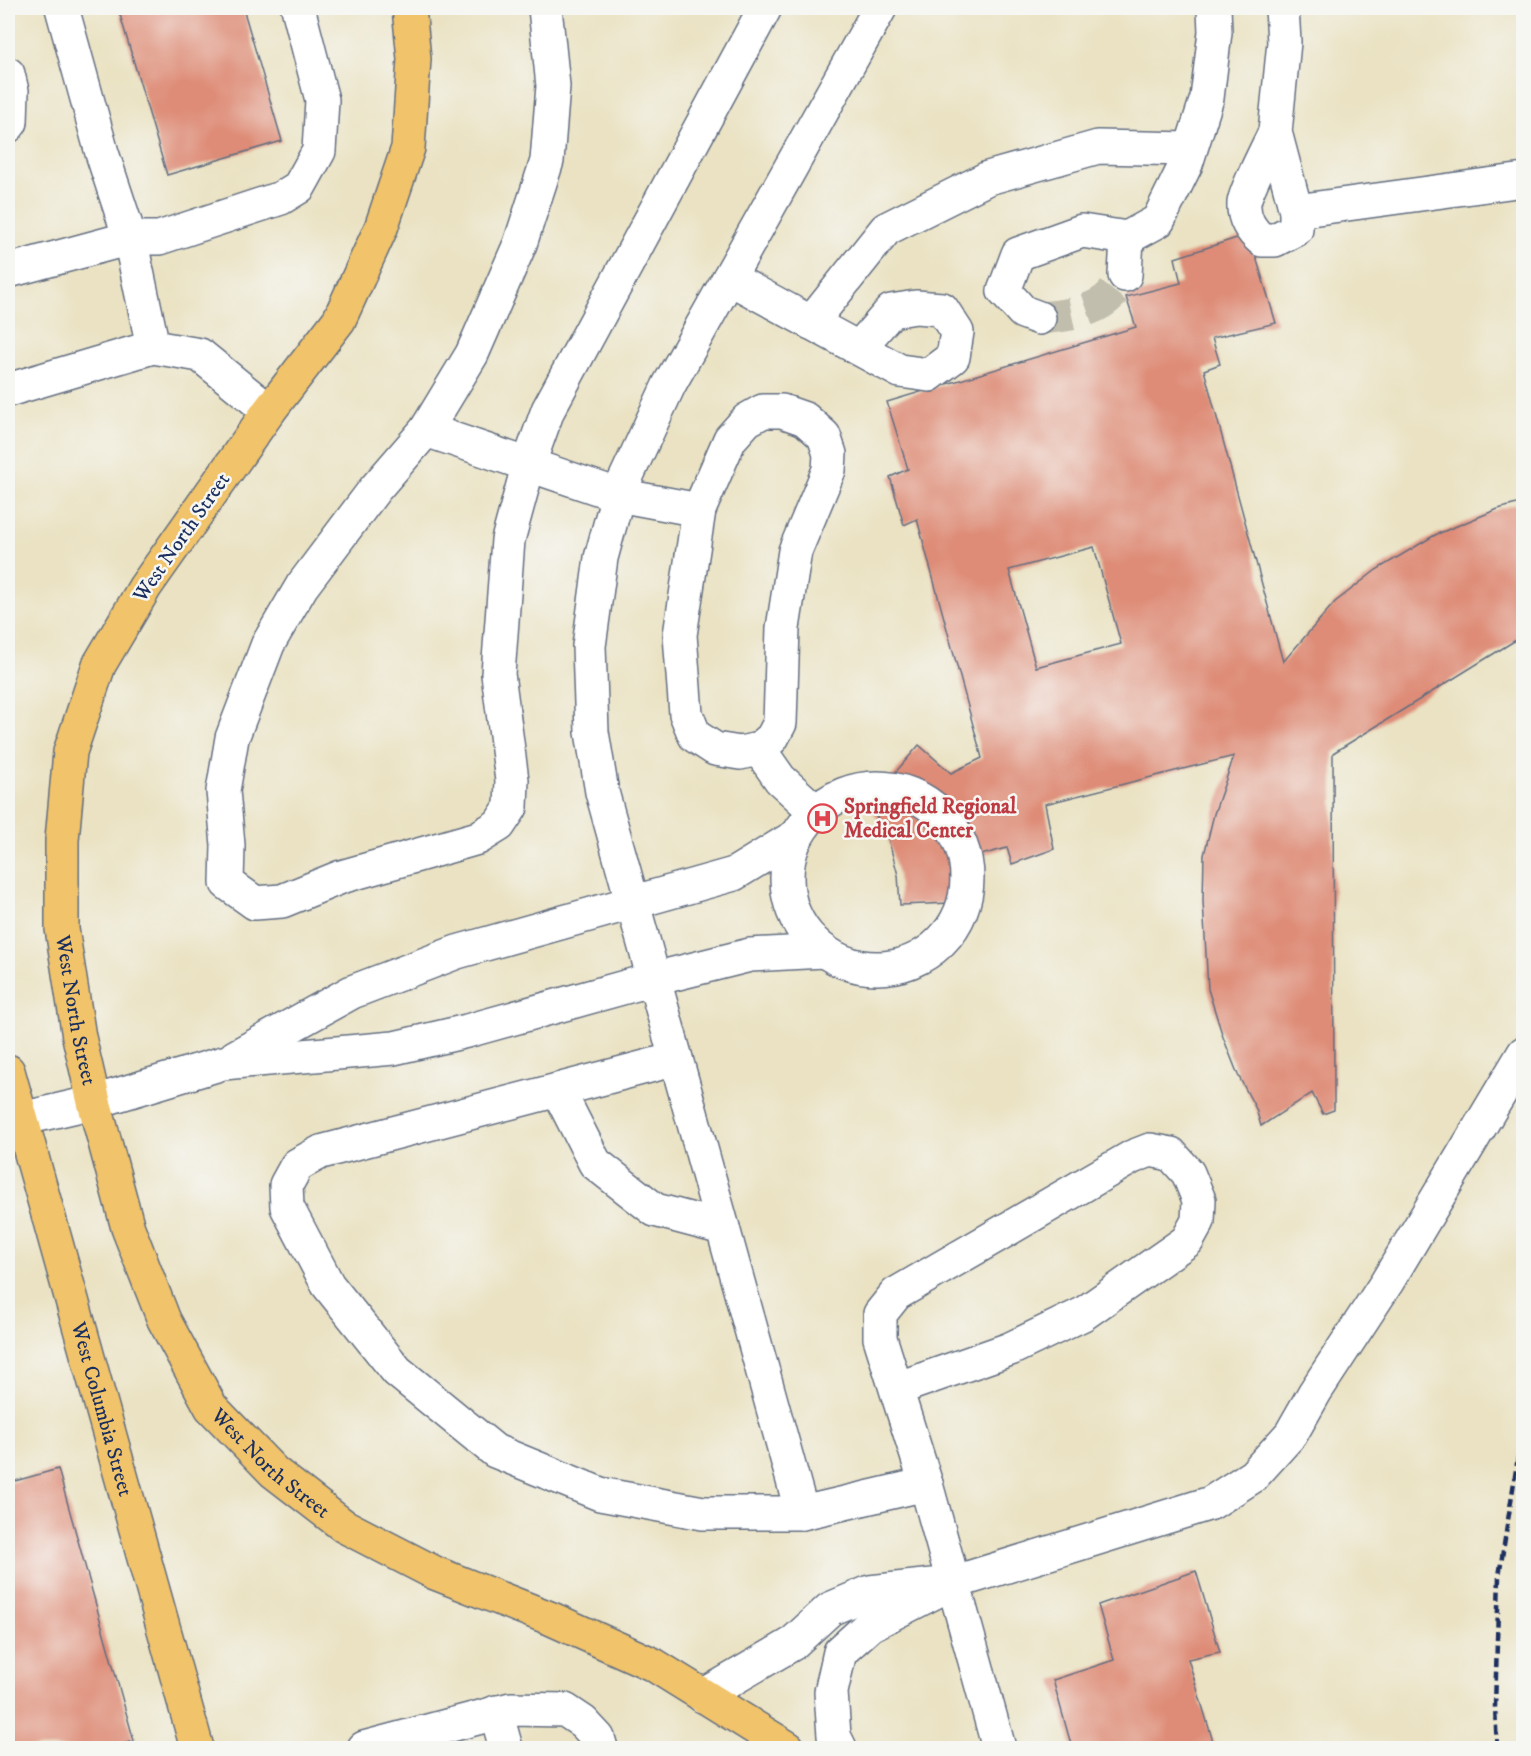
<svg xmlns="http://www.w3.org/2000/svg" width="1531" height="1756" viewBox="0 0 1531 1756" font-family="'IM FELL DW Pica',serif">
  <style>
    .building { fill: #de8c77; fill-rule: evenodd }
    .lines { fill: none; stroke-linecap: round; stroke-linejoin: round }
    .minor-tunnel { stroke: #c1beae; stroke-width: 33; stroke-dasharray: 33 16; stroke-linecap: butt }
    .minor-casing { stroke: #636e81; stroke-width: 36 }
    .major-casing { stroke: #636e81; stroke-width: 36 }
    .minor { stroke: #fff; stroke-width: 33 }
    .major { stroke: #f1c36a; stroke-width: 33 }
    .rail { stroke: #1b2f5e; stroke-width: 4.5; stroke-dasharray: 9 4.5; stroke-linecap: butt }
    .labels { text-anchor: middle; stroke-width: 5; stroke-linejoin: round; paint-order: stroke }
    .street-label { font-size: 21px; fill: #1b2f5e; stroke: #f6f6f2 }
    .health-label { font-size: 21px; font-weight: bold; fill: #be3a42; stroke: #f6f6f2; text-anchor: start }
  </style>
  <rect width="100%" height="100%" fill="#f6f6f2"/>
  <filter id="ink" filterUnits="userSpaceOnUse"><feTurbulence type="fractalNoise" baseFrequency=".0167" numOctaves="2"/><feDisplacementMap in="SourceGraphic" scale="12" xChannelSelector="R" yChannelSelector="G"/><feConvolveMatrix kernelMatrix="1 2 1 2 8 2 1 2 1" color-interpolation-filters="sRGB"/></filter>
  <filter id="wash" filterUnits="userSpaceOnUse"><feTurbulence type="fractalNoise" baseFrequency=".008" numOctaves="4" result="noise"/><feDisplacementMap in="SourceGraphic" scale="24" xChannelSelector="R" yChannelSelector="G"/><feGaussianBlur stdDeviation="1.35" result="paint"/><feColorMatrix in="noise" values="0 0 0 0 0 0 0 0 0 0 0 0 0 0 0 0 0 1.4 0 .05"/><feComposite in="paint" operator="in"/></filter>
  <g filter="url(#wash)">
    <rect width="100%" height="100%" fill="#eae2c2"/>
    <g id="blocks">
      <g class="building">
        <path d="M118,8H243L282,141L167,175Z"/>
        <path d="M1249,234L1276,323L1212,338L1220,364L1204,370L1283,662L1335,602L1376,570L1435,535L1498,509L1524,502V635L1333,753L1334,1110L1323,1114L1312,1093L1261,1126L1256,1109L1238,1075L1223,1037L1208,989L1203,901L1204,855L1214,814L1234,756L1045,804L1054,849L1012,864L1007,848L977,856L978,902L900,905L898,875L886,831L868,804L919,745L951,773L982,758L917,519L904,525L890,477L908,469L887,402L1136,327L1126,297L1181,283L1175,258ZM1094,547L1121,644L1036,667L1009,570Z"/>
        <path d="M58,1469L134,1741L106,1748H8V1483Z"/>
        <path d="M1196,1571L1220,1652L1188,1659L1215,1748H1072L1053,1680L1114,1660L1098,1605Z"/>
      </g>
    </g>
  </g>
  <g filter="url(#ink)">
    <use href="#blocks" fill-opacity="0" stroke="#636e81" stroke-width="1.5"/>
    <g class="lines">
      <path class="minor-tunnel" d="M1039,318C1063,316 1094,313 1111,295C1116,289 1121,282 1125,275"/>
      <defs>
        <g id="minor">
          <path d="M62,8L102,153L130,238H159L281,198L299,187L319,151L322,100L298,8"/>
          <path d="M545,8L553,86L547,161L520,244L472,354L426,430L375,489L302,586L268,644L232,738L223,791L228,845L227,883L255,903L282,901L341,877L478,838L499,825L511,807L512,780L498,674L508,540L529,463L548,410L765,8"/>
          <path d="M8,74L12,91L11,122L8,126"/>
          <path d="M1275,132C1269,145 1245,192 1244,203C1243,218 1251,231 1262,240H1275L1296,229V211L1275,132L1284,42L1282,8"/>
          <path d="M1296,211L1524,180"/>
          <path d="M8,271L130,238L153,347"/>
          <path d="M1125,275L1127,238"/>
          <path d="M729,278L900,371L929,375L953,357L957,332L942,309L916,307L891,311L859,348"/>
          <path d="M1039,318L1023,312L1004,291L1018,254L1082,231L1127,238L1158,221L1186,164L1207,98L1215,32L1214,8"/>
          <path d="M811,323L886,229L988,178L1098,147L1190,149"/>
          <path d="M8,390L153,347L200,355L269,411"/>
          <path d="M426,430L618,495L699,510"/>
          <path d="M759,749L740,753L715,749L695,736L686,714L680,635L699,510L730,439L747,420L763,411H782L805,419L824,436L830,454L829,470L795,551L783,628L780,723L772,738L759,749L780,779L815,811"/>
          <circle cx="877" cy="878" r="90"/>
          <path d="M235,1057L352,992L457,952L734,874L796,836"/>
          <path d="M676,1059L321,1152L297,1165L286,1185L287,1207L328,1285L397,1371L495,1451L600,1494L703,1513H802L926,1484"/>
          <path d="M558,1090L595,1163L655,1210L723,1228"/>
          <path d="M8,1122L94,1102L223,1063L394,1048L467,1031L654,979L750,955L824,951"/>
          <path d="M896,1389L1010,1349L1083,1314L1187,1241L1198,1221L1199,1200L1188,1173L1171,1154L1150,1150L1132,1157L896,1294L880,1314V1338L926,1484L999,1748"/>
          <path d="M802,1513L602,792L592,732L589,646L601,558L618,495L669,385L880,8"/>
          <path d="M703,1696L792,1644L830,1609L870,1592L933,1585"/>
          <path d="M496,1712L506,1748"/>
          <path d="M364,1748L511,1709L565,1710L583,1722L598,1738L601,1748"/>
          <path d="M840,1748L834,1736L831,1692L840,1652L870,1625L952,1583L1211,1503L1253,1476L1291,1434L1315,1392L1387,1282L1524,1053"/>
        </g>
        <g id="major">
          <path id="s1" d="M409,8L414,59L408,148L381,228L339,320L269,411L145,587L99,665L70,752L62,840V929L79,1037L94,1102L128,1228L164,1320L211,1407L274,1472L344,1526L435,1573L552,1619L654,1665L788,1748"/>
          <path id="s2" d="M8,1071L197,1748"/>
        </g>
      </defs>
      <use href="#minor" class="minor-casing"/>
      <use href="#major" class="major-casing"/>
      <use href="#minor" class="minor"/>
      <use href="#major" class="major"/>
      <path class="rail" d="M1497,1748L1495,1707L1499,1576L1524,1420"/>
    </g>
  </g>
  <defs>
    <symbol id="hospital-ring" viewBox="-11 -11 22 22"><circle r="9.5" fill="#f6f6f2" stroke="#e0444e" stroke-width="1.5"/><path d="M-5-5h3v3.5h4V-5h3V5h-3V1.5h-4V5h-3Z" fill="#e0444e"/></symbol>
  </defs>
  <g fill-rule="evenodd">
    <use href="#hospital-ring" x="806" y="802" width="33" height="33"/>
  </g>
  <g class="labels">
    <g class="street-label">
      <text transform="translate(181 537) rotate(-55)" y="7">West North Street</text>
      <text dy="7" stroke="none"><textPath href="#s1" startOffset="1098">West North Street</textPath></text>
      <text dy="7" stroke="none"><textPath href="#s2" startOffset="351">West Columbia Street</textPath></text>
      <text dy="7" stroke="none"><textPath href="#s1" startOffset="1602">West North Street</textPath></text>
    </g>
    <g class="health-label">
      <text x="844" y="813">Springfield Regional<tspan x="844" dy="24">Medical Center</tspan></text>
    </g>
  </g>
  <rect width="1531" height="1756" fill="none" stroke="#f6f6f2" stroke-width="30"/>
</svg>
